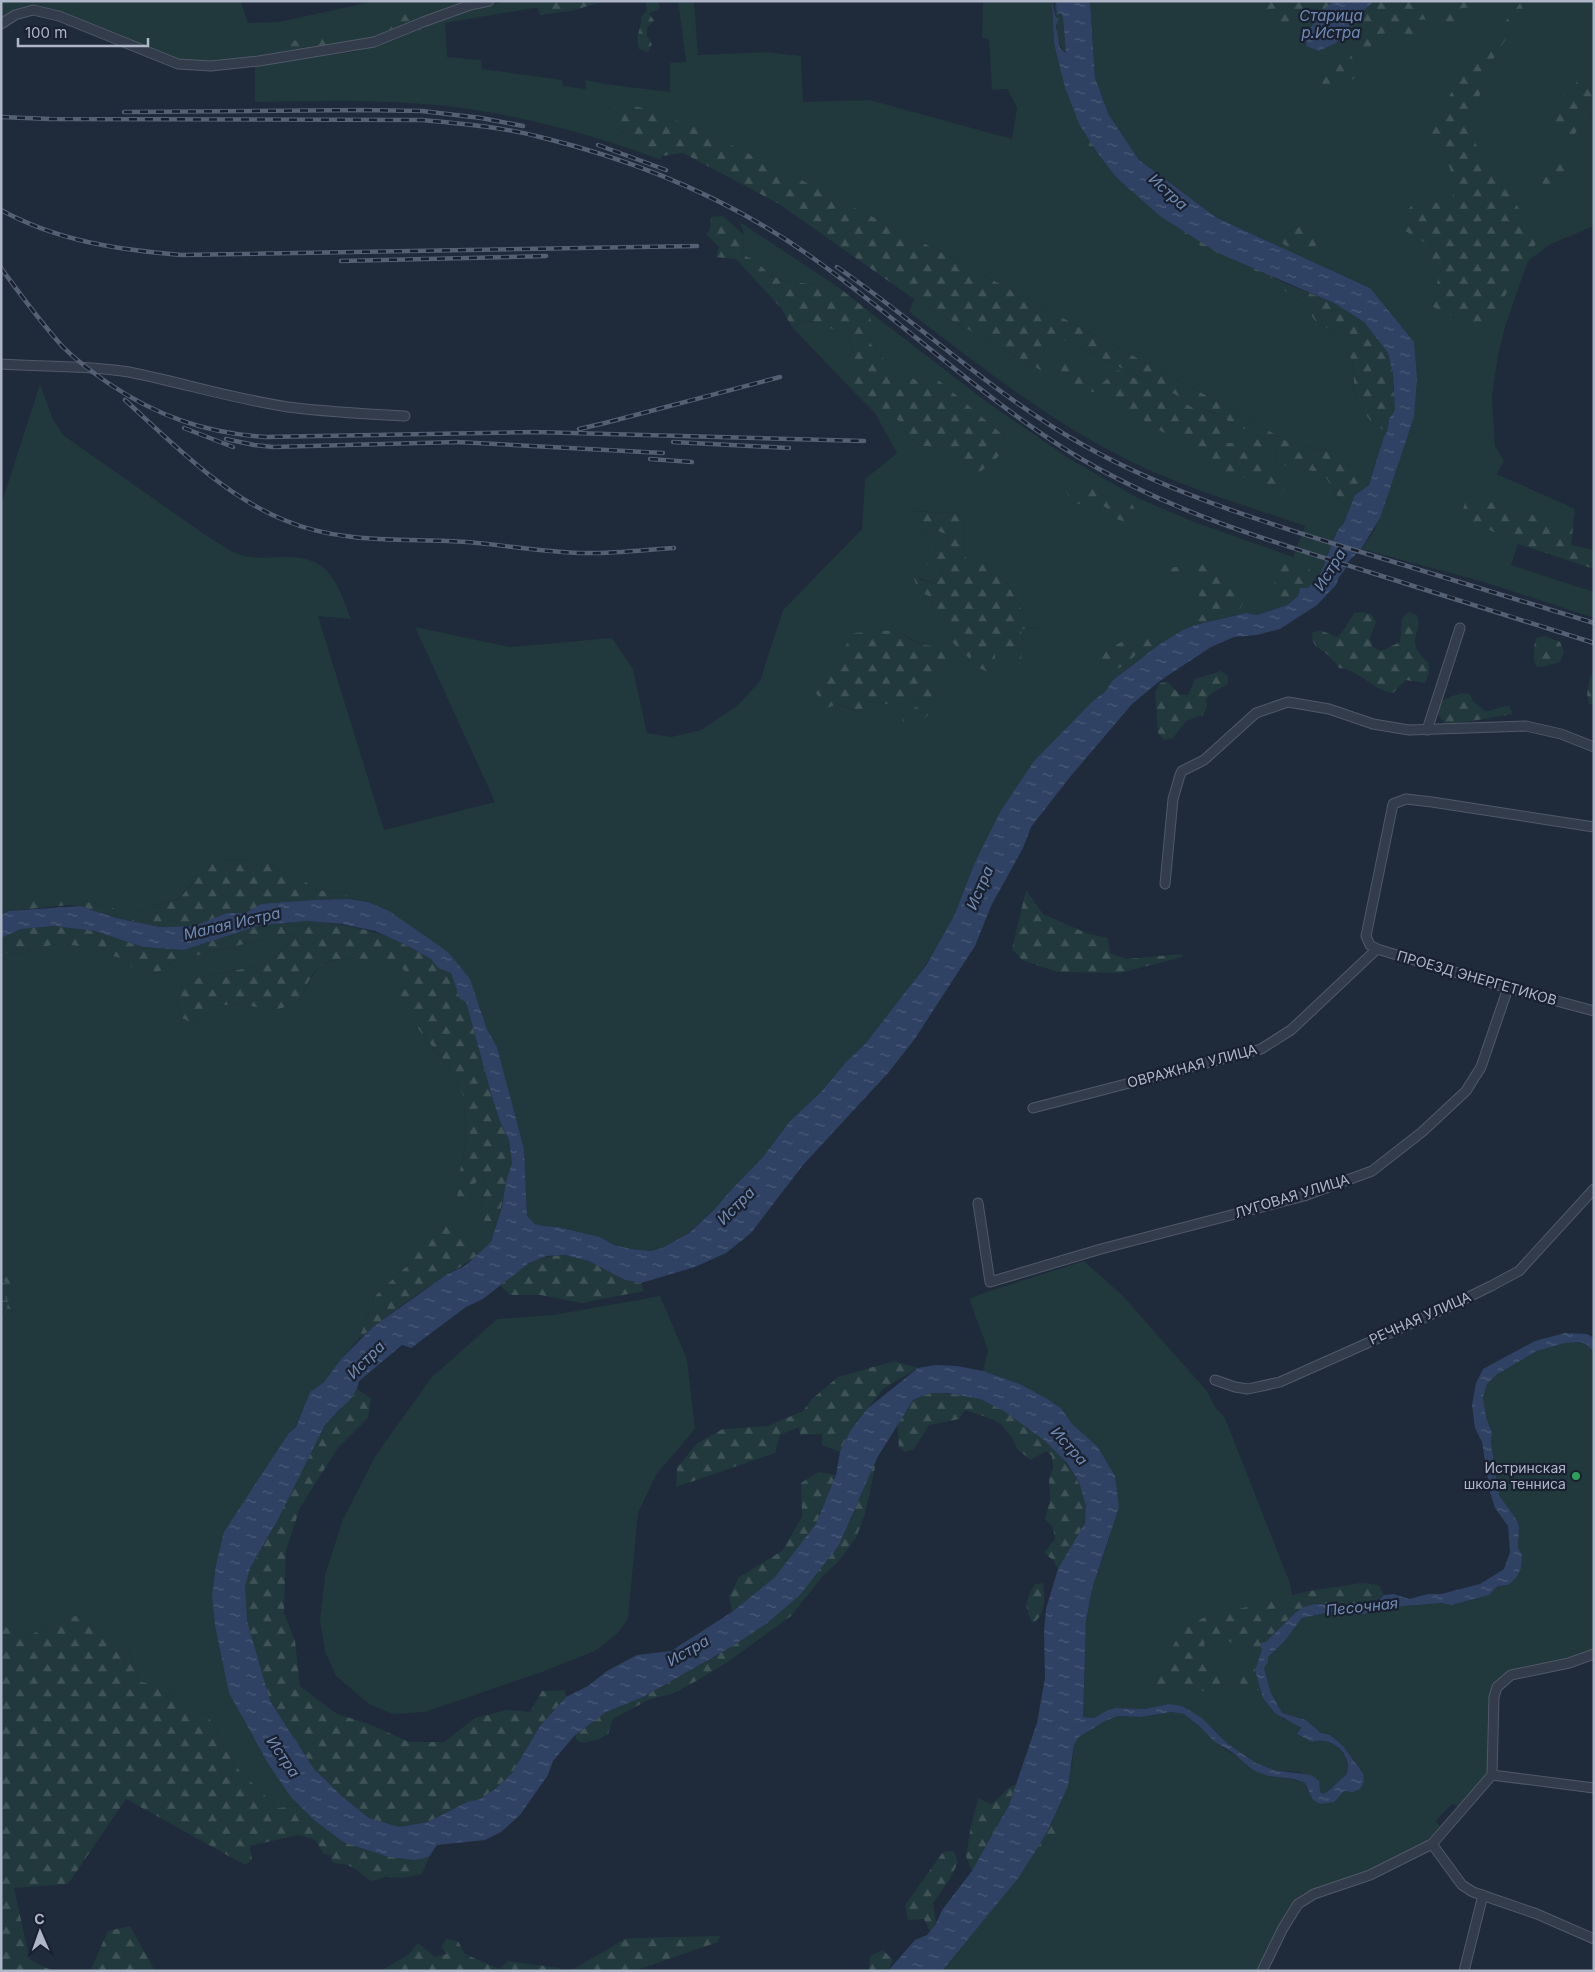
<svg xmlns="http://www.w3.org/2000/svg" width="1595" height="1972" viewBox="0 0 1595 1972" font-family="Inter,sans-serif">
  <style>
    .green { fill: #21383c; fill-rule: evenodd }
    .forest { fill: url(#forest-firs) }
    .wetland { fill: url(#wetland-marsh) }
    .water { fill: url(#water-ripples) }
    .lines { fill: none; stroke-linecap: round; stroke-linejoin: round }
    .street-casing { stroke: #515969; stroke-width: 11 }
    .street { stroke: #333c4b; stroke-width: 9 }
    .rail-casing { stroke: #546073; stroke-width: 4.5 }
    .rail { stroke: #192130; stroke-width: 2.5; stroke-dasharray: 8; stroke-linecap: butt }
    .leisure-dot { fill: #2e9e5b; stroke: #192130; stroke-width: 2 }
    .labels { text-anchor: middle; stroke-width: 4.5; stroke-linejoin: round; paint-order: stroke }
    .street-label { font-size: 14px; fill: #aeb6c8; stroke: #192130 }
    .poi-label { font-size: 14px; fill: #aeb6c8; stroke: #192130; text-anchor: end }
    .water-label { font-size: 15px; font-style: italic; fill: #738bb3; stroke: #192130 }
  </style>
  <defs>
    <pattern id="forest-firs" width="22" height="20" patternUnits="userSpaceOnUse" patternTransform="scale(1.25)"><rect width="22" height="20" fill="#21383c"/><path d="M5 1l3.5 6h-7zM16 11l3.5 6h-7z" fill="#3f5357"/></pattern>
    <pattern id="wetland-marsh" width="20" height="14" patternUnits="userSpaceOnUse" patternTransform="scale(1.25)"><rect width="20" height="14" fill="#21383c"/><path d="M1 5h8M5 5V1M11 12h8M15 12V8" fill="none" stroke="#3f5357"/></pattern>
    <pattern id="water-ripples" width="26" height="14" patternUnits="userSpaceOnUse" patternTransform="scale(1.25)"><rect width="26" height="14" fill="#2f4263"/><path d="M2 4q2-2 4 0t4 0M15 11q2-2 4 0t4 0" fill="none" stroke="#4b5b78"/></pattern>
  </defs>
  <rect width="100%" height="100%" fill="#1f2a3b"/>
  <g class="green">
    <path d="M5,1H241L248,23L279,22L375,1H478L375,39L292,54L201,63L182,60L58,11L12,12L1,18V3Z"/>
    <path d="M508,1H614L540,7L445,23L447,57L481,60L482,69L562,80L563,86L586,89L585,80L605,84L670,92V63L686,62L678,1H694L698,55L767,52L801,56L803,102L870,100L1012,139L1017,108L1007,89L992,90L989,39L982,38L983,1H1052L1054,44L1065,87L1218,253L1285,283L1284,290L1304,305L1316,322L1339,335L1352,361L1356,402L1373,424L1387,432L1384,436L1369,485L1334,452L1292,444L1211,398L935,249L700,129L602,120L662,156L661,160C573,127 478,104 384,102C341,100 298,102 255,102V65L353,52L380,44L425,25L472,9Z"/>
    <path d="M1054,1H1056L1058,15L1061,13L1063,18L1066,53C1058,46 1055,29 1058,18L1056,19Z"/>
    <path d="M1090,1H1594V226L1551,244L1529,260L1523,275L1505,327L1498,356L1492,396L1495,446L1504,461L1497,474L1575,509L1571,545L1594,550V569L1518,544L1511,565L1594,592V618L1484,582L1361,549L1374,531L1414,417L1370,288L1217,218L1139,160L1109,115L1095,78Z"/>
    <path d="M740,222L838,287L784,281L770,275L756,261L742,254L744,235Z"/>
    <path d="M914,299L1042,371L1051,350L1063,339L1273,443L1278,464L1323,473L1343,505L1351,507L1344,523L1337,531L1320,575L1308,588L1299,590L1298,596L1287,605L1257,615L1246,613L1195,625L1141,658L1113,680L1105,692L1080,715L1017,789L1000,812L975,862L954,916L944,938L905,994L866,1043L845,1063L822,1091L790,1121L763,1157L730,1191L714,1210L688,1233L662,1248L651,1251L631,1249L614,1245L600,1237L558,1227L544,1226L535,1224L527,1216L524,1149L497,1047L487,1029L479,1004L368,902L348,899L346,893L317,890L300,878L280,871L265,860L215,861L199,876L178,899L138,912L132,921L116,918L114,908L85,901L80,906L69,905L68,900L16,901L8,911L1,916V505L40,384L53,419L63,435L207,536C219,543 231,553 245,556C256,559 272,557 284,557C330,556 337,582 351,619L318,616L384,830L495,802L415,627L510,647L612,638L633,669L647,733L671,737L701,730L737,706L760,681L783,610L862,529L865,479L897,453L875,413L884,409L904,425L908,437L922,446L939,448L949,456L1005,443L1003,435L936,379L921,382L894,371L870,343L873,327L868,314L871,313L991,405L1070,459L1138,498L1192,521L1293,557L1305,526C1252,508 1198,492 1147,469C1060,430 984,369 909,312ZM910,510L939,513L955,512L965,521L964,540L966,559L1007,583L1025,616L1041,628L1021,629L1023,645L1011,657L1004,648L995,647V665L990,672L981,650L974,649L970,659L952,633L947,615L932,612L931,597L919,578L936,584L944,570L935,563L950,546L948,535L938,531L924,534L917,529ZM897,630C910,638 926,652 941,643L929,675L919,724L903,716L919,705L916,698L897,706L869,701L859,712L837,704Z"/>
    <path d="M803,321L823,324L846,334L854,353V392L792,327Z"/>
    <path d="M285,934L296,935L278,956L253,967L200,977L177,1002L182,1018L192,1023L217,1006L240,1003L271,1011L299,1003C303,995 306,986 311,978C326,952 356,958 380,963L382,958L395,961L406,971L416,1026L449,1067L464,1097L466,1142L460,1171L466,1207L472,1189L481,1171L485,1183L481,1205L484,1221L497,1223L491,1242L477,1255L455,1225L406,1267L375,1296L359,1339L341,1359L324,1382L310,1392L296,1427L289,1433L254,1486L291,1796L299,1805L278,1808L235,1766L207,1714L186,1710L173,1690L139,1681L128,1649L57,1621L25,1638L1,1624V1331L7,1270L1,1271V952C28,957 35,947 58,944C72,942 112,956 127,960L133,969L156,974L174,961Z"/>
    <path d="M1084,1261L1123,1296L1207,1391L1215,1407L1225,1418L1290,1583L1295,1613L1255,1670L1283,1719L1292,1722L1301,1729L1297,1734L1312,1742C1332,1736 1354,1755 1345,1776C1336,1781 1332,1790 1323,1794L1320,1793L1318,1786L1300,1772L1274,1770L1256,1763L1228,1744L1214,1729L1169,1704L1144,1709L1116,1708L1095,1718L1083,1717L1086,1621L1092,1589L1110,1536L1097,1446L1072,1424L1061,1408L1022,1385L983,1371L988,1350L969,1299L983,1293Z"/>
    <path d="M660,1296L687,1359L695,1429L656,1475L638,1513L628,1619L616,1635L595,1651L542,1672L425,1712L393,1714L370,1705L336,1676L325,1652L320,1620L325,1575L343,1519L376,1455L431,1378L497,1319L553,1315Z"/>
    <path d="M1581,1342L1587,1344L1594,1352V1655L1512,1672C1499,1677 1495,1682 1491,1695L1487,1776L1459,1807L1452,1804L1436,1821L1441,1828L1429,1840L1368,1873L1305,1892L1295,1899L1268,1946L1259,1971H942L1046,1834L1066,1789L1072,1764L1074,1745L1079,1737L1105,1721L1118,1716L1141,1717L1171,1712L1184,1714L1225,1749L1268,1776L1292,1779L1305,1783L1308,1791L1333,1802L1337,1797L1363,1773L1352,1757L1321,1733L1306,1720L1282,1713L1271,1693L1264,1668L1268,1662V1657L1284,1642L1302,1618L1330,1612L1358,1615L1404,1606L1441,1603L1452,1605L1489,1595L1499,1586L1508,1585L1518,1548L1519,1526L1516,1519L1499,1495L1491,1442L1492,1433L1486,1417L1483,1396L1487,1384L1496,1375L1537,1351L1565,1343Z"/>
  </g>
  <g class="forest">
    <path d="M551,1H605L571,11L540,15L537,7L544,2Z"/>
    <path d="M645,1H657L660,6L658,10L649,13L654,21L647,27V36L652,44L648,52L639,49C634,35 642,31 641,17L647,10Z"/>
    <path d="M1258,1H1336C1309,27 1304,31 1266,22C1261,15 1257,10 1258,1Z"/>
    <path d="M1381,1H1422L1432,11L1433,19L1416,20L1420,36L1412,41L1404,36L1384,33L1368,49L1359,52L1351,46L1346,39L1351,31L1362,25L1368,8Z"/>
    <path d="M1475,1L1471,7L1456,9L1459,17L1453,24L1444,21L1439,13L1442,2Z"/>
    <path d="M1522,1H1530L1492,61L1467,131L1530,225L1538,241L1522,262L1502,302L1483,330L1431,306L1438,280L1429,245L1402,229L1399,219L1413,204L1432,202L1451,206C1459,173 1446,159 1429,132L1459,79Z"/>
    <path d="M400,4L408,7L410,24L396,31L386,30L385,21L393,19L395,10Z"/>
    <path d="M434,11L445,18L444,27C435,32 429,33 419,30L422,22Z"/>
    <path d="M319,36L329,38V46H314L298,53L288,49L292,41Z"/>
    <path d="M1339,49L1349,51C1354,59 1354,67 1359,74L1352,80L1342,81L1337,89L1328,91L1321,85L1320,76L1326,70L1335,68Z"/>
    <path d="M1063,59L1067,92L1055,78L1056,67Z"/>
    <path d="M1580,79H1589L1594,82V103L1571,140L1567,142L1551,131L1550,123L1556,117C1556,98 1568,92 1580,79Z"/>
    <path d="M620,104L639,107L700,129L803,181L935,249L1211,398L1292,444L1334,452L1369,485L1355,495L1351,507L1343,505L1323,473L1278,464L1273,443L1063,339L1051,350L1042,371L914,299L779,204L683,153L662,156L602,120Z"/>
    <path d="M1085,135L1097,140L1279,276L1271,278L1184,238L1126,188L1081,137Z"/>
    <path d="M1563,160L1574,166L1571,175L1554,190L1545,186L1539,179L1540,170Z"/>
    <path d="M723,216L744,235L742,254L756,261L770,275L784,281L838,287L871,313L868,314L874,327L870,343L894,371L921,382L936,378L1003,435L1005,443L998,457L979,473L964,471L939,448L922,446L908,437L904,425L885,410L875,413L854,392V353L846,334C842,332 839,331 835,330C820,325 807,315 792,327L781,308L736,259L716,257L719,247L706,234L710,230L711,217Z"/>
    <path d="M1301,225L1308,229L1317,244L1309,254L1292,250L1282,243L1280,236C1287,232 1296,231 1301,225Z"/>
    <path d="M1285,283L1334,303L1364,322L1388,353L1393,374V390L1396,401L1395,410L1389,419L1387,432L1373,424L1356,402L1352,361L1339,335L1316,322L1304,305L1284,290Z"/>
    <path d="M1063,361L1080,368L1092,381L1101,384L1118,370L1134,378L1219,421L1225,431L1220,438L1225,443H1234L1250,436C1272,444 1261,455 1271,470C1276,477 1282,481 1286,488L1280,496L1271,492L1260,477L1252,475L1242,478L1225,479L1216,463L1199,458L1186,444L1177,439L1159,430L1099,393C1083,391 1063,381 1055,366Z"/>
    <path d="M1074,486L1091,487L1133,505L1137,516L1132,524L1116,519C1103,491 1080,520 1066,491Z"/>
    <path d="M1467,495L1573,527L1571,545L1594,550V569L1518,543L1461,517Z"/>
    <path d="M909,510L939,513L955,512L965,521L964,540L966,559L991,564L1007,583L1025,616L1042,628L1021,629L1023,645L1021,660L1011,657L1004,648L995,647V665L990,673L977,667L982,655L981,650L974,649L970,659L950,640L952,633L945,626L947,615L932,612L931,597L918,591L914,578L936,584L944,570L935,563L927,565L925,557L933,542L949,545L948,535L938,531L924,534L908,522Z"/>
    <path d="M1284,563L1291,568L1309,567C1313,582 1308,582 1298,590C1293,593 1291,599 1288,604L1278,606L1273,599L1276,566Z"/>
    <path d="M1201,564L1210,567C1215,576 1220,580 1231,579L1236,585V594L1243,603L1239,611L1203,624L1197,619L1204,613L1199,596V586L1190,576L1173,581L1165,577L1168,568Z"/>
    <path d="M1363,612L1372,615L1376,622L1370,638L1373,647L1381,651L1400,642L1402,618L1409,612L1417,615C1422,630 1412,635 1416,647C1418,653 1425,659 1429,664V673L1425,683L1406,680L1393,693C1373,691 1360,670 1339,668C1336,664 1332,659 1328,655C1318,646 1313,649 1312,633L1320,630L1337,637L1343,631L1354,613Z"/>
    <path d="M897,630C910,639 926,652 942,642L951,664L929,676L940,703L919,724L902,728L903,716L919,705L916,698L897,706L869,701L859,712L838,704L826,708L816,693L854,633Z"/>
    <path d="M1151,633L1158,638L1157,647L1139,651L1125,666L1115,669L1107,666L1101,659L1104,650L1133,637L1141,638Z"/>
    <path d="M1545,636L1560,642L1564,652L1560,662L1543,667H1537C1531,659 1534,647 1536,638Z"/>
    <path d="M1221,671L1228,676V684L1212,693L1206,699L1207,707L1203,715L1186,721L1173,738L1164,740L1158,733L1155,692L1160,683L1168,682L1180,695H1188L1195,679Z"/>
    <path d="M1594,675V705L1589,704L1587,695L1590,676Z"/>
    <path d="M1461,693L1470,694L1473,701L1485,711C1494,711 1500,706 1509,706L1513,714L1459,723H1444L1439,716L1436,707L1443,700Z"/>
    <path d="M265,860L280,871L300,878L317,890L346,893L348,899L313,900L261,904L245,913H227L194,926L160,927L132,921L138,912L179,899L199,876L215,861Z"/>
    <path d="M1026,890L1043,914L1086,933L1108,938L1110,953L1126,959L1182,954L1183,957L1120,973L1057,972L1022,960L1012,949Z"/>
    <path d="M49,898L68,900L69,905L8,911L16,901Z"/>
    <path d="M85,901L114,908L116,918L80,906Z"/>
    <path d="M306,921C344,924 374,929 408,946C415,950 425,955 432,960C438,966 442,969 451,973L460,998L466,1002L492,1097L501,1124L509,1140L512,1164L497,1223L484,1221L481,1205L485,1183L482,1172L472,1189L466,1208L457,1199L460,1171L466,1142L464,1097L449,1067L416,1026L401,999L398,978L405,971L395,961L382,958L380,963C356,958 326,952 311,977C306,985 303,995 299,1003L271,1011L240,1003L217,1006L192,1023L182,1018L177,1002L180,986L200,977L253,967L278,956L296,935L285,934L174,961L156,974L133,969L127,960C112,956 72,942 58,944C35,947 28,957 1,952V938L21,929L54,926L95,931L143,947L184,950L261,925Z"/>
    <path d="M455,1225L477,1255C467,1264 456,1269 445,1276C415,1295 386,1316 359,1339L375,1296L406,1267L439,1226Z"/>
    <path d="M565,1255L589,1261L625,1280L641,1283L644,1291L581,1303L541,1295H510L500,1285C525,1267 531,1256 565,1255Z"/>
    <path d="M7,1270L17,1289L14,1311L1,1331V1271Z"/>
    <path d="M894,1361L918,1368L883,1389L850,1431L840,1452L822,1445V1434L800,1435L799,1427L780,1435L775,1453L676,1487L677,1468L697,1443L723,1429L768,1426L803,1411L812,1399L838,1377Z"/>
    <path d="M357,1389L371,1398L368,1418L337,1449L300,1508L286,1550L284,1613L295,1641L300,1686L337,1714L369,1724L409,1742H444L475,1718L507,1710L530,1712L542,1691L565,1690L566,1697L540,1726L512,1773L495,1789L480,1799L467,1802L428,1822L398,1827L369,1818L344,1798L314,1769L270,1701L247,1621L245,1585L250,1568L261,1551L325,1425C336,1413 348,1403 357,1389Z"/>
    <path d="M930,1393C947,1393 963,1394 979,1399C1018,1412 1083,1464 1086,1507C1088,1529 1069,1551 1058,1569L1053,1560L1044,1553L1055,1539L1053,1528L1045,1519L1050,1501L1049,1478L1053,1468L1052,1456L1046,1451L1031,1460L1018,1450L1012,1438L1002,1425L989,1418L965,1410L959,1419L929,1425L914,1449L905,1452L899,1447L897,1425L913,1400Z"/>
    <path d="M877,1458L865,1514L856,1538L838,1562L822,1577L791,1616L729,1661L698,1680L672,1694L648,1700L613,1719L608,1734L599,1739L583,1743L577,1741L575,1735L606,1712L643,1697L731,1647L766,1624L821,1567L839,1545Z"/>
    <path d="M818,1472L836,1475L816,1524L796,1552L775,1577L732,1612L729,1597L739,1577L782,1551L802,1517L801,1483Z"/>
    <path d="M1043,1583C1045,1598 1046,1614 1033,1623C1023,1606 1025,1601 1035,1584Z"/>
    <path d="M1362,1583L1379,1585L1384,1595C1368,1609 1349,1605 1329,1604C1324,1604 1318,1603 1314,1604C1293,1610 1253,1647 1255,1670C1256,1677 1260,1685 1262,1692L1237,1682L1238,1674L1249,1671L1247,1649L1221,1638L1204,1643L1206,1656L1222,1668V1680L1214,1695C1195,1688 1179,1682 1159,1691L1146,1680L1163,1664L1182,1630L1203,1618L1309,1591Z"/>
    <path d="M87,1613L128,1649L139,1681L173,1690L187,1710L207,1714L235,1766L278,1808L299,1805L314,1820L343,1842L414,1860L429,1857L422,1874L403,1878L385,1877L372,1881C363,1877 357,1868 347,1865C341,1863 337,1865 331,1861V1855L324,1854L315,1840L298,1835L250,1846L252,1860L245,1865L126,1799L68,1884L14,1888L30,1960L53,1971H1V1624L25,1638L57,1621Z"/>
    <path d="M1016,1784L1009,1805L972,1871L966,1856L971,1826L978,1798L991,1804C1001,1798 1005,1788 1016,1784Z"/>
    <path d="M1058,1808C1060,1814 1061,1818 1060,1824C1056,1839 1034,1873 1019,1877L1046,1834Z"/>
    <path d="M954,1851L958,1862L950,1879L933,1903L936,1924L930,1931L924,1919L908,1920L905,1905L943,1852Z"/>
    <path d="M130,1926L155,1971H90L108,1931Z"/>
    <path d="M720,1936L718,1942L634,1971H570L627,1938Z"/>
    <path d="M446,1939L458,1941L465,1954L499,1969L508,1961L559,1968L561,1971H381L409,1954L418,1943L435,1957L447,1954L441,1947Z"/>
    <path d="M883,1950L893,1960L888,1971H869L870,1956Z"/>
  </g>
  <path class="wetland" d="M1,1276L11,1291L5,1316L1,1321Z"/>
  <g class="water">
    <path d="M1052,1L1056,18H1059L1056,26L1060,48L1066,53L1063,18L1061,13L1057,15L1056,1H1090L1095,78L1109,115L1139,160L1217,218L1370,288L1414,342L1417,378L1414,417L1380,518L1361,549L1348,562L1344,571L1339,577L1336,585L1317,605L1280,629L1257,635L1234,637L1211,647L1161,680L1132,704L1070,777L1031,827L1023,848L991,906L975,946L914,1040L888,1073L803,1165L751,1233L726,1253L695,1267L641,1283L625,1280L589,1261L565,1255L546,1256L529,1263L483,1299L466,1307L411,1348L402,1345L359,1381L357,1389L349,1401L338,1411L325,1425L277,1521L250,1568L245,1586L247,1621L270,1701L314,1769L344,1798L369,1818L399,1827L428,1822L467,1802L480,1799L495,1789L512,1773L540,1726L566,1697L588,1686L607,1671L637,1655L671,1651L732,1612L775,1577L816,1524L836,1475L840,1452L850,1431L867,1409L918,1368L935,1365L957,1366L983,1371L1022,1385L1047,1399L1061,1408L1072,1424L1097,1446L1115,1476L1119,1507L1092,1589L1086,1621L1083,1717L1094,1718L1108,1710L1116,1708L1144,1709L1169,1704L1182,1706L1202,1718L1228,1744L1256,1763L1274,1770L1311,1775L1319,1781L1320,1792L1323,1794C1332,1790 1337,1781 1346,1775C1354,1755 1332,1736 1312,1742L1297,1734L1301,1728L1275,1713L1263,1698L1255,1670L1262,1650L1260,1644L1267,1641L1295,1613L1304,1607L1315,1604L1362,1606L1379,1600L1384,1595L1394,1594L1409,1599L1428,1594H1441L1480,1584L1504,1569L1510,1552L1508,1526L1495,1508L1490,1492L1482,1442L1475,1428L1472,1405L1476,1383L1483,1369L1535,1341L1565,1333L1587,1334L1594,1338V1352L1586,1344L1580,1342L1565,1343L1537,1351L1496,1375L1487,1384L1483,1397L1486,1417L1492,1433L1491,1442L1499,1495L1516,1519L1519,1526L1518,1548L1522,1555L1521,1568L1516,1578L1508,1585L1498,1586L1489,1595L1452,1605L1441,1603L1404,1606L1358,1615L1330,1612L1302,1618L1284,1642L1268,1657V1662L1264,1668L1271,1693L1282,1713L1306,1720L1321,1733L1330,1735L1343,1746L1363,1773L1364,1782L1360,1789L1353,1792L1344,1791L1334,1802L1320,1804L1313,1800L1305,1783L1294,1779L1268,1776L1253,1770L1233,1753L1214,1741L1200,1727L1184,1714L1171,1712L1141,1717L1118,1716L1105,1721L1079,1737L1074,1745L1068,1786L1046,1834L1019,1877L942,1971H888L915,1940L927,1935L936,1924L942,1910L972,1871L1009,1805L1037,1723L1045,1678L1044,1632L1046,1609L1058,1569L1085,1523L1086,1506L1079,1482L1067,1463L1044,1440L1004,1411L980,1399L948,1393H930L913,1400L877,1458L839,1545L800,1595L766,1624L731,1647L643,1697L606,1712L575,1735L553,1761L548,1775L520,1815L501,1832L485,1840L437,1845L429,1857L414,1860L389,1857L343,1842L314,1820L291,1797L269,1765L229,1693L215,1625L212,1596L216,1565L224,1532L275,1454L289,1433L296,1427L310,1392L324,1382L341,1359L374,1326L446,1275L465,1266L491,1242L502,1207L506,1182L512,1163L509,1140L501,1124L492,1097L466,1002L460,999L451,973L438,968L431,959L408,946L375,931L342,924L307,921L261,925L184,950L143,947L95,931L54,926L21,929L1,938V916L8,911L80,906L116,918L160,927L194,926L227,913H245L261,904L313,900L348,899L368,902L389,911L448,952L470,979L487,1029L497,1047L524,1149L527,1216L535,1224L544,1226L558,1227L600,1237L614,1245L631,1249L651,1251L662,1248L689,1233L714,1210L730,1191L763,1157L790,1121L822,1091L845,1063L866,1043L927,964L954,916L975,862L1000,812L1034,761L1093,701L1105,692L1113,680L1160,644L1183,630L1195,625L1246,613L1257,615L1287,605L1298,596L1300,588H1308L1320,575L1337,531L1344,523L1355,495L1369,485L1384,436L1387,432L1389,419L1395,410L1393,374L1388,353L1364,322L1334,303L1218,253L1160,216L1116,177L1099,155L1079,124L1065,87L1054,44Z"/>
    <path d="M1334,1H1374L1362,12L1336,43L1319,51L1306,46L1307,33L1323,10Z"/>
  </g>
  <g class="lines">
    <defs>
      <g id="street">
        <path d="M1,24L15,15L33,10L59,16L178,64L211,66L259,61L374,42L423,22L470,5L489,1"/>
        <path d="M1,364C44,367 87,365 129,372C183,383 235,399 288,407C327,412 366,414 405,416"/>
        <path d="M1427,730L1460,628"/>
        <path d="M1594,827L1432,802L1406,799L1393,804L1366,936L1370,945L1377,949L1508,988L1594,1011"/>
        <path d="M1165,884L1173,799L1180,775L1182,771L1204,760L1256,713L1288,702L1329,709L1373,724L1409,730L1526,726L1561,734L1594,747"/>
        <path d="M1033,1108L1261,1049L1291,1030L1377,949"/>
        <path d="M978,1203L990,1282L1101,1249L1304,1196L1372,1171L1422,1132L1466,1091L1481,1067L1508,988"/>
        <path d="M1215,1380L1235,1387L1248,1389L1280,1382L1446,1308L1491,1286L1519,1271L1594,1189"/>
        <path d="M1492,1775L1594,1788"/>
        <path d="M1432,1844L1462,1885L1473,1892L1537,1914L1594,1939"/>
        <path d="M1262,1971L1283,1928L1298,1904L1314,1894L1370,1875L1432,1844L1492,1775L1494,1697L1497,1687L1511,1675L1569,1663L1594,1654"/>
        <path d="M1464,1971L1483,1895"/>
      </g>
    </defs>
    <use href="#street" class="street-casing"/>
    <use href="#street" class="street"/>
    <defs>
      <g id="rail">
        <path d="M124,112L361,110L422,111L481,118L523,126"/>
        <path d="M1,117L50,119L422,120C463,124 504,127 544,138C641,162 736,202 817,261C905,324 985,401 1078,457C1169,511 1269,541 1369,572C1444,595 1519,619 1594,643"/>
        <path d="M598,145L666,170"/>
        <path d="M1,210C57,241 119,250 182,255L697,246"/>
        <path d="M341,261L546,256"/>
        <path d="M837,267C921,325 995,396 1085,446C1164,490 1251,518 1338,545C1423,571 1509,597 1594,623"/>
        <path d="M1,268C21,295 41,323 63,347C76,360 92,372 108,383C157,416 205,433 265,437L534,432L864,441"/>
        <path d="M125,400C173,444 223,495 284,520C343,545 405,538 467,542C504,545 542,552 580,553C611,554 643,550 674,548"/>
        <path d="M184,428L233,447"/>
        <path d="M579,429L605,423L780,377"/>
        <path d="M226,439L254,445L273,447L457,442L663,453"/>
        <path d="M673,442L789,448"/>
        <path d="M650,459L692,462"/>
      </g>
    </defs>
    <use href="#rail" class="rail-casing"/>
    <use href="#rail" class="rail"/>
  </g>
  <circle class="leisure-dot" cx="1576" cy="1476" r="5"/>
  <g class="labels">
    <g class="street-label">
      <text transform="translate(1477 978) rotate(16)" y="5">ПРОЕЗД ЭНЕРГЕТИКОВ</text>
      <text transform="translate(1192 1066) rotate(-15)" y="5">ОВРАЖНАЯ УЛИЦА</text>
      <text transform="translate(1292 1196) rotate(-17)" y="5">ЛУГОВАЯ УЛИЦА</text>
      <text transform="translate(1420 1318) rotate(-24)" y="5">РЕЧНАЯ УЛИЦА</text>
    </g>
    <g class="poi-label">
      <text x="1566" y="1473">Истринская<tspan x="1566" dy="16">школа тенниса</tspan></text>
    </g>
    <g class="water-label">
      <text x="1331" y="21">Старица<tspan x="1331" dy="17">р.Истра</tspan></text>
      <text transform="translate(1168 192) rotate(42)" y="5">Истра</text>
      <text transform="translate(1330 570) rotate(-58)" y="5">Истра</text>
      <text transform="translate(980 888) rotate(-67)" y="5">Истра</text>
      <text transform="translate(232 924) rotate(-13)" y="5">Малая Истра</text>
      <text transform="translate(736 1206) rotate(-45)" y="5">Истра</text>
      <text transform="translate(366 1360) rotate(-45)" y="5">Истра</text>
      <text transform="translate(1069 1446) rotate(48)" y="5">Истра</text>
      <text transform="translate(1362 1607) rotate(-6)" y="5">Песочная</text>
      <text transform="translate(688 1651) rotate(-30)" y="5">Истра</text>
      <text transform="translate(283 1757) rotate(56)" y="5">Истра</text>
    </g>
  </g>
  <rect width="1595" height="1972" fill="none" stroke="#aeb6c8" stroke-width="5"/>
  <g transform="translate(40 1932) rotate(358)" stroke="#192130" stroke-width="4" paint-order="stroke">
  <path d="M0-4L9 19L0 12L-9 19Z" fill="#aeb6c8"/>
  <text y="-8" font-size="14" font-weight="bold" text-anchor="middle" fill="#aeb6c8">С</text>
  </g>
  <path d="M18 38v8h130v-8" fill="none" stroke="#aeb6c8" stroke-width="2.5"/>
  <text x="25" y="38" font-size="15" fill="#aeb6c8" stroke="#192130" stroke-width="4" paint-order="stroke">100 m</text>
</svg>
